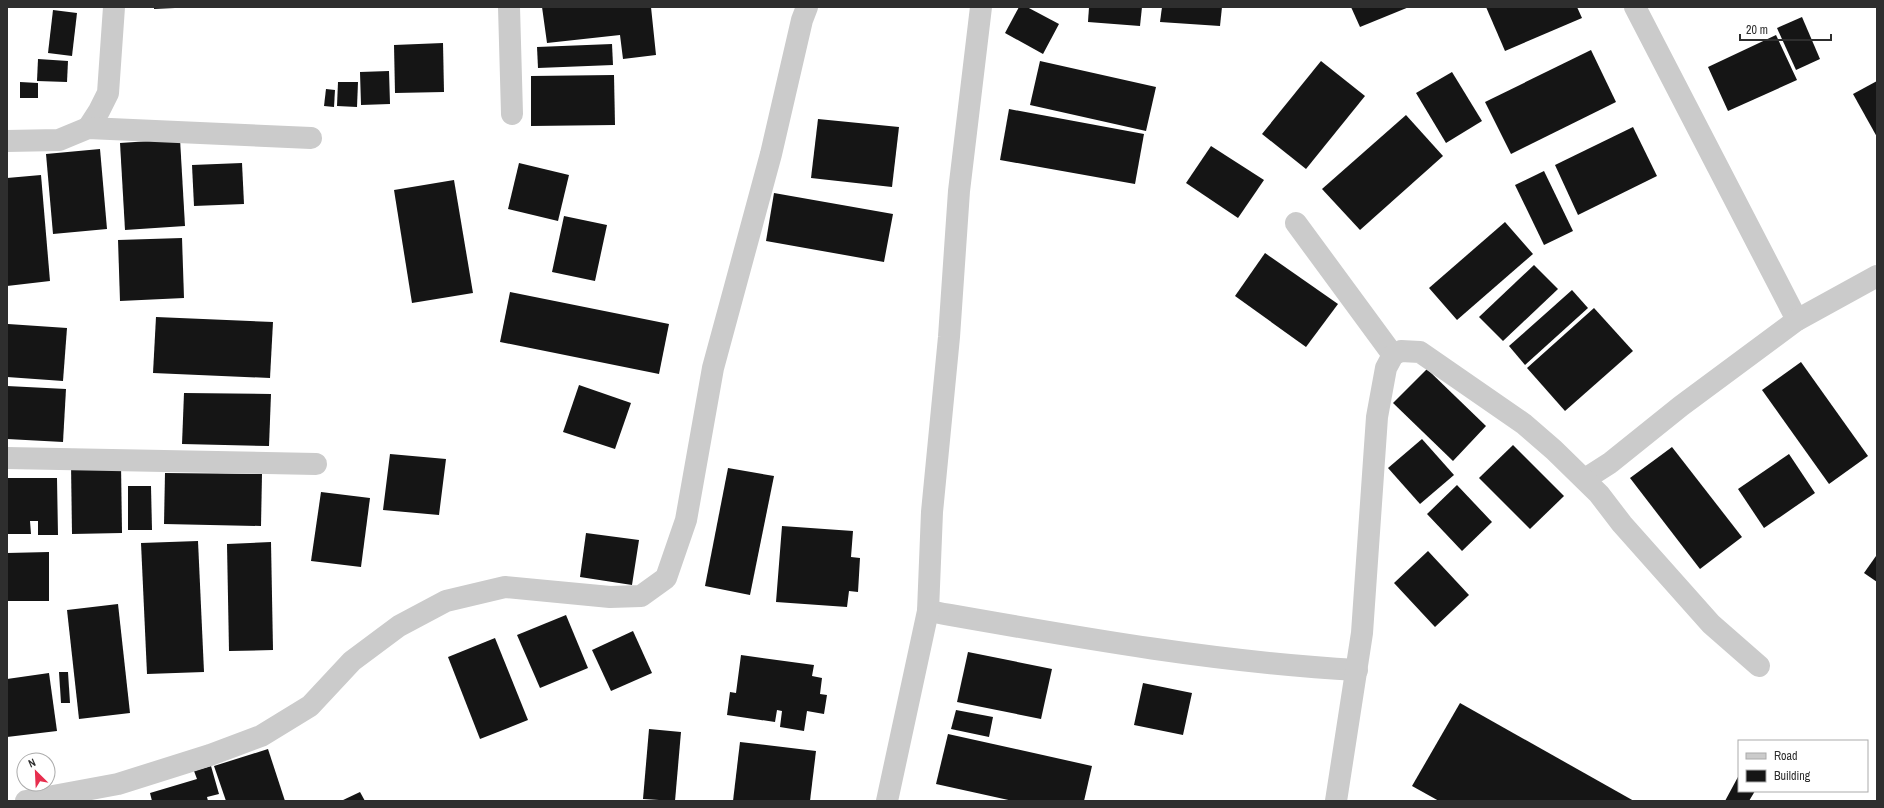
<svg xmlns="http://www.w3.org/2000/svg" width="1884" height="808" viewBox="0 0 1884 808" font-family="'Archivo Narrow',sans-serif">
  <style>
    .building { fill: #151515 }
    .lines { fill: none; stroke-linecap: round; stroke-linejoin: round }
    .minor { stroke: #cbcbcb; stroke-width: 22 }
  </style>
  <rect width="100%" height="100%" fill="#fff"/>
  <g class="building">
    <path d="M154,7H175V8L154,9Z"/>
    <path d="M542,7H651L656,55L623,59L620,35L547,43Z"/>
    <path d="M1019,7H1027L1059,24L1043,54L1005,33Z"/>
    <path d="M1089,7H1142L1140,26L1088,22Z"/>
    <path d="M1162,7H1222L1220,26L1160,22Z"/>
    <path d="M1351,7H1409L1360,27Z"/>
    <path d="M1486,7H1577L1582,18L1505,51Z"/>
    <path d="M53,10L77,13L72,56L48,53Z"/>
    <path d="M1802,17L1820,59L1796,70L1777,28Z"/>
    <path d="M1776,35L1797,80L1728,111L1708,67Z"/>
    <path d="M443,43L444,92L395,93L394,45Z"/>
    <path d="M612,44L613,65L538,68L537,47Z"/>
    <path d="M1591,50L1616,102L1511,154L1485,102Z"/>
    <path d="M38,59L68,61L67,82L37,81Z"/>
    <path d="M1040,61L1156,87L1146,131L1030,105Z"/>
    <path d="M1321,61L1365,96L1306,169L1262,134Z"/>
    <path d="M389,71L390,104L361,105L360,72Z"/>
    <path d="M1452,72L1482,121L1446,143L1416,93Z"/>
    <path d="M614,75L615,125L531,126V76Z"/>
    <path d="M1877,81V137L1853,94Z"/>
    <path d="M20,82L38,83V98H20Z"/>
    <path d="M338,82H358L357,107L337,106Z"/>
    <path d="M326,89L335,90L334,107L324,106Z"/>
    <path d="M1009,109L1144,134L1135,184L1000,160Z"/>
    <path d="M1406,115L1443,156L1360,230L1322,189Z"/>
    <path d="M818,119L899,127L892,187L811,178Z"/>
    <path d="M1633,127L1657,176L1578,215L1555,165Z"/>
    <path d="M180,139L185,226L125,230L120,143Z"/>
    <path d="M1211,146L1264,180L1238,218L1186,183Z"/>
    <path d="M100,149L107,229L53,234L46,154Z"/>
    <path d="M242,163L244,204L194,206L192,165Z"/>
    <path d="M519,163L569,175L558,221L508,209Z"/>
    <path d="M1544,171L1573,231L1544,245L1515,185Z"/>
    <path d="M41,175L50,281L7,286V178Z"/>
    <path d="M454,180L473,293L412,303L394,190Z"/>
    <path d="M774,193L893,214L884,262L766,241Z"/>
    <path d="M564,216L607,225L595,281L552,272Z"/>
    <path d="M1505,222L1533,254L1457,320L1429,288Z"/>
    <path d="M182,238L184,298L120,301L118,240Z"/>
    <path d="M1265,253L1338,304L1306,347L1235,296Z"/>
    <path d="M1534,265L1558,289L1503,341L1479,317Z"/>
    <path d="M1572,290L1588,308L1525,365L1509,346Z"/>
    <path d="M510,292L669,324L659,374L500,342Z"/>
    <path d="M1594,308L1633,351L1565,411L1527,368Z"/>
    <path d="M156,317L273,322L270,378L153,373Z"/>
    <path d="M8,324L67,328L63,381L7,377Z"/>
    <path d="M1801,362L1868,456L1829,484L1762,390Z"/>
    <path d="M1427,369L1486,426L1453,461L1393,403Z"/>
    <path d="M579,385L631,403L615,449L563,432Z"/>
    <path d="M7,386L66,389L63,442L7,439Z"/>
    <path d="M184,393L271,394L269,446L182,444Z"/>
    <path d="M1422,439L1454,475L1420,504L1388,468Z"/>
    <path d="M1513,445L1564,496L1530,529L1479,478Z"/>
    <path d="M1672,447L1742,537L1700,569L1630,478Z"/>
    <path d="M390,454L446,459L439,515L383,510Z"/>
    <path d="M1789,454L1815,493L1764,528L1738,489Z"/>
    <path d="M121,463L122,533L72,534L71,464Z"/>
    <path d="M728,468L774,476L750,595L705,586Z"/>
    <path d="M165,473L262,474L261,526L164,524Z"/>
    <path d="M7,478H57L58,535H38V521H30L31,534H7Z"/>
    <path d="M1457,485L1492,522L1462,551L1427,514Z"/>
    <path d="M128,486H151L152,530H128Z"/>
    <path d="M321,492L370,498L361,567L311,561Z"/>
    <path d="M782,526L853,531L851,557L860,558L858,592L849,591L847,607L776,602Z"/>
    <path d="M586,533L639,540L632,585L580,577Z"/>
    <path d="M198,541L204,672L147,674L141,543Z"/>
    <path d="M271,542L273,650L229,651L227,544Z"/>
    <path d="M1428,551L1469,595L1435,627L1394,583Z"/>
    <path d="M49,552V601H7V553Z"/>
    <path d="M1876,556L1877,557V582L1864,573Z"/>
    <path d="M118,604L130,713L79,719L67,610Z"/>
    <path d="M566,615L588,668L540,688L517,635Z"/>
    <path d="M633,631L652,673L611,691L592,650Z"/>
    <path d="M495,638L528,720L480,739L448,657Z"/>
    <path d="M968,652L1052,669L1041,719L957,702Z"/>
    <path d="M741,655L814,665L812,676L822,678L820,694L827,695L824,714L807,711L804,731L780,727L782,711L777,710L775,722L727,715L730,692L736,693Z"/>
    <path d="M59,672H68L70,703H61Z"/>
    <path d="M49,673L57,731L7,737V679Z"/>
    <path d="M1143,683L1192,693L1183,735L1134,725Z"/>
    <path d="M1460,703L1634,801H1439L1412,786Z"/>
    <path d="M956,710L993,717L989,737L951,729Z"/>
    <path d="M649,729L681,732L675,801L643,799Z"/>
    <path d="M948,734L1092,766L1084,801H1013L936,784Z"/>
    <path d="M740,742L816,751L810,801H733Z"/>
    <path d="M268,749L285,801H226L214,766Z"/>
    <path d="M211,766L219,794L207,797L208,801H152L150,793L197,779L194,771Z"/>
    <path d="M1739,775V791H1755L1749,801H1725Z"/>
    <path d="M360,792L365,801H341Z"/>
  </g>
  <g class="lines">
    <g class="minor">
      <path d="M509,7L512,114"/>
      <path d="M1635,7L1797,320"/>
      <path d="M88,128L99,111L108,93L114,7"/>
      <path d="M7,141L59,140L88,128L311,138"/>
      <path d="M1296,223L1393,355"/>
      <path d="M7,458L316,464"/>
      <path d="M1585,479L1610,463L1681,406L1797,320L1877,276"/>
      <path d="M928,611C1070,636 1212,662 1357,670"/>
      <path d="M26,801L118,784L210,755L261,736L310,706L352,661L399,626L446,601L505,587L610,597L641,596L666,578L686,520L713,368L771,154L802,20L807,7"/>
      <path d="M887,801L928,611L932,512L949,337L959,191L981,7"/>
      <path d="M1336,801L1362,633L1377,417L1386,368L1393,355L1401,351L1420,352L1524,424L1554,450L1599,494L1622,524L1711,624L1759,666"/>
    </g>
  </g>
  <rect width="1884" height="808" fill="none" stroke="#2e2e2e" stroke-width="16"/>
  <rect x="1738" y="740" width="130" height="52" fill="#ffffff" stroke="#ababab"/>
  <rect x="1746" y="753" width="20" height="6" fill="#cbcbcb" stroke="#ababab"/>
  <text x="1774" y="760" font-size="12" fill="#2e2e2e">Road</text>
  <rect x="1746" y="770" width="20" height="12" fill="#151515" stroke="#ababab"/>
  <text x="1774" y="780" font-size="12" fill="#2e2e2e">Building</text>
  <g transform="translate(36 772) rotate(336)"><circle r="19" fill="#ffffff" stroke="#ababab"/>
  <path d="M0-3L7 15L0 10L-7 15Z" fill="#e72e4e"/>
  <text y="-6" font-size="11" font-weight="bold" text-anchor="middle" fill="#2e2e2e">N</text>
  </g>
  <path d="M1740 34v6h91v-6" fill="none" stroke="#2e2e2e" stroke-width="2"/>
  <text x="1746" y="34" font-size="12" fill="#2e2e2e" stroke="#ffffff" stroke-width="3" paint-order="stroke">20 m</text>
</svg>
